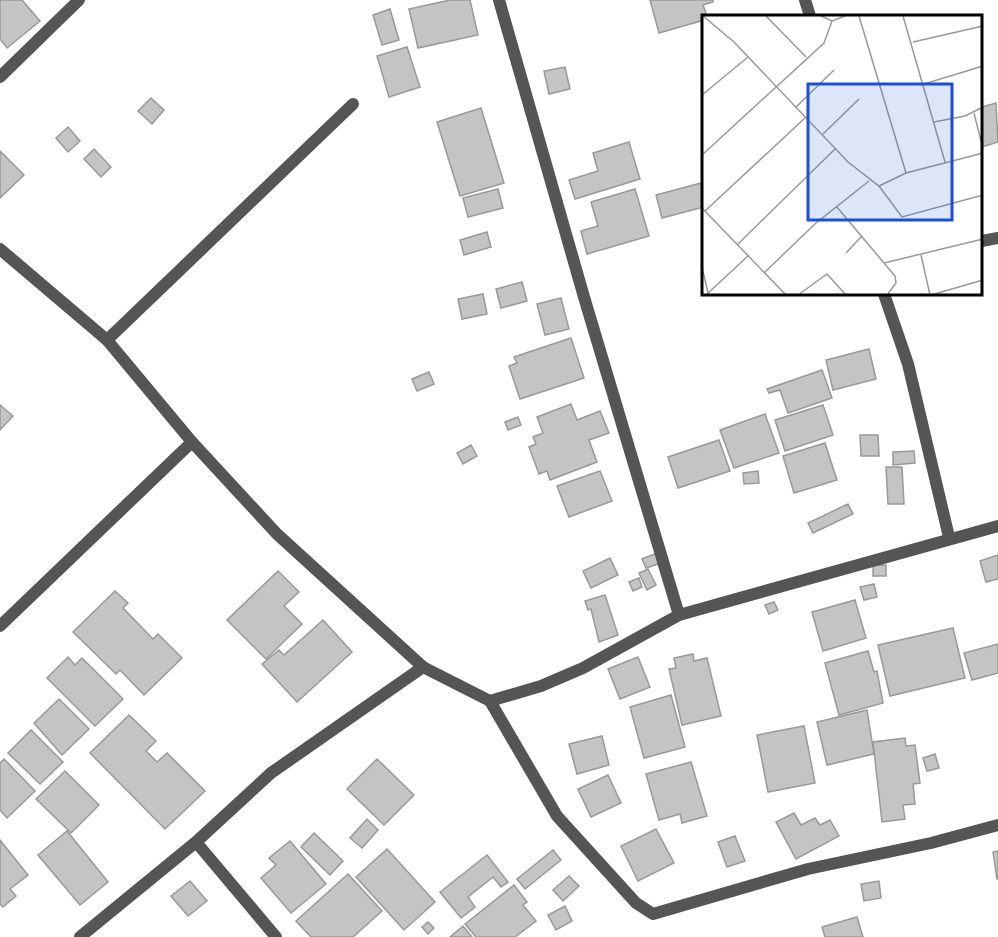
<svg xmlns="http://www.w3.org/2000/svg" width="998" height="937" viewBox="0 0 998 937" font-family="'Varela Round',sans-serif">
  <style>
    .building { fill: #c4c4c4; stroke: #999; stroke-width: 1.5 }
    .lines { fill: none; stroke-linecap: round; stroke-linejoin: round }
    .street { stroke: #555; stroke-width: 12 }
    .inset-road { fill: none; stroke: #999; stroke-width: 1.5 }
    .view { fill: #1d4ed8; fill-opacity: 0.15; stroke: #1d4ed8; stroke-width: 3 }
    .inset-edge { fill: none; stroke: #000; stroke-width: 3 }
  </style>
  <rect width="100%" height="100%" fill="#fff"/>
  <g class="building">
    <path d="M0,0H22L40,21L7,48L0,39Z"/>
    <path d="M450,0H470L478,35L418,48L409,9Z"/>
    <path d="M650,0H713V2L703,5L707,16L704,20L659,33Z"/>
    <path d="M390,9L399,40L382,45L373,15Z"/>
    <path d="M407,47L420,87L389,97L377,56Z"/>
    <path d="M565,67L570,89L549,94L544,71Z"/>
    <path d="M151,98L164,110L152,124L138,111Z"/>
    <path d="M996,103L998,142L982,147V107Z"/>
    <path d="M481,108L504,183L460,196L437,122Z"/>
    <path d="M68,127L80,141L68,152L56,138Z"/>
    <path d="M629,142L640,179L575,199L569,180L598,171L593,153Z"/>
    <path d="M94,149L111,167L101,177L84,159Z"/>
    <path d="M0,151L24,175L0,198Z"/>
    <path d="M701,183L704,207L662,218L656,195Z"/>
    <path d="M498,189L503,208L468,217L463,198Z"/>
    <path d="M635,189L649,236L587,254L581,231L598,226L591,202Z"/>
    <path d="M487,232L491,247L464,255L460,240Z"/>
    <path d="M522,282L527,301L501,308L496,289Z"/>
    <path d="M483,294L487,314L462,319L458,299Z"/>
    <path d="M561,298L569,329L545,335L537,304Z"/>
    <path d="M571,338L584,378L520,399L509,366L517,363L514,357Z"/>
    <path d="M869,349L876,379L833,390L826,360Z"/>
    <path d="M822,370L832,398L788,413L780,390L769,393L767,389Z"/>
    <path d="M429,372L434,384L417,391L412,379Z"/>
    <path d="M571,404L577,420L600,411L609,433L589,440L597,462L550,480L547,471L539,474L529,447L536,444L533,437L543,433L537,417Z"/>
    <path d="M0,405L13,416L0,430Z"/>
    <path d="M823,405L833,435L785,451L775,420Z"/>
    <path d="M765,414L779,453L734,468L720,430Z"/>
    <path d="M518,417L521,425L508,430L505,422Z"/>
    <path d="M860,435H878L879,456H861Z"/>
    <path d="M719,440L730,471L678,488L668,457Z"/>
    <path d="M825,443L837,480L794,493L783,456Z"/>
    <path d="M471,445L477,456L463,464L457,453Z"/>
    <path d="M914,451L915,463L893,465V452Z"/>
    <path d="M886,467H902L904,504H888Z"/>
    <path d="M600,471L612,501L569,517L557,486Z"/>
    <path d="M758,471L759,483L744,484L743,473Z"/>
    <path d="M848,504L853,514L813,533L808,523Z"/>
    <path d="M657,553L661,563L646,568L642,559Z"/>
    <path d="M998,555V579L986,582L980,561Z"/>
    <path d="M610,558L618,575L591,588L583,571Z"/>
    <rect x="873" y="565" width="13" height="11"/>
    <path d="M648,569L656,585L647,590L639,573Z"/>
    <path d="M278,571L299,592L284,606L302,624L266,659L227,620Z"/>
    <path d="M639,578L642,587L633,591L629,582Z"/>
    <path d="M874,584L877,597L864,600L860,587Z"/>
    <path d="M115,591L128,603L123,608L153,639L158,634L182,658L144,695L120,670L116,674L73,632Z"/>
    <path d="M605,595L618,635L599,642L591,609L588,610L585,601Z"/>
    <path d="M855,600L866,638L823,651L812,612Z"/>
    <path d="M774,602L778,610L769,614L765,605Z"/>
    <path d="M323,620L352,652L297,702L262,664L279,650L284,655Z"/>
    <path d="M953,628L965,678L890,696L878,645Z"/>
    <path d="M998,644V673L972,680L964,653Z"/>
    <path d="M868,651L874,672L877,671L883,703L839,715L825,663Z"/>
    <path d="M693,654L694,661L707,658L721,716L682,725L669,669L676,668L674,658Z"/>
    <path d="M68,657L75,665L82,658L123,699L95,726L47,678Z"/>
    <path d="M638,657L650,687L620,699L608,669Z"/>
    <path d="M671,695L685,747L644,758L630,707Z"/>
    <path d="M59,699L89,729L62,755L34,723Z"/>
    <path d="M867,710L874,754L827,765L817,722Z"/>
    <path d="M129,715L156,741L146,751L157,762L167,753L205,791L165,829L90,753Z"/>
    <path d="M804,726L815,783L768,792L757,735Z"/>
    <path d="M31,730L63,762L40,784L8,753Z"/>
    <path d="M602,736L609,765L577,774L569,744Z"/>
    <path d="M905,738L906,746L915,745L920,783L913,784L915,804L903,805L905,819L882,822L873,742Z"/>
    <path d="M935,754L939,768L927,771L923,758Z"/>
    <path d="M4,759L35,791L7,818L0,810V763Z"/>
    <path d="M377,759L414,795L384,825L347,789Z"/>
    <path d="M691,762L707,816L682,823L680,814L659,820L646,774Z"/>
    <path d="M65,771L99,805L71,833L36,799Z"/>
    <path d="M608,775L621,803L591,817L578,789Z"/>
    <path d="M794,813L801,825L815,818L820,825L830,820L839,836L796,859L776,822Z"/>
    <path d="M367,819L378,830L362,848L350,838Z"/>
    <path d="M656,829L674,863L638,881L621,846Z"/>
    <path d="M67,831L108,882L80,905L38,855Z"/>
    <path d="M314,833L343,861L330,875L301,847Z"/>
    <path d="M735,836L745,861L727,867L718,842Z"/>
    <path d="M0,840L28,875L10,889L16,896L3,907L0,904Z"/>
    <path d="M290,841L326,884L291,913L261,878L276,865L269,858Z"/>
    <path d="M387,849L435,902L404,930L356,877Z"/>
    <path d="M553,850L561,860L525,889L517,879Z"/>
    <path d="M998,851V879H997L993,852Z"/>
    <path d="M487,855L508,882L501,887L493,877L468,897L475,907L461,918L440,892Z"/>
    <path d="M348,874L382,911L353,937H311L296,921Z"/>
    <path d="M569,876L579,886L563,901L553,890Z"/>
    <path d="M190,881L207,901L188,916L171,896Z"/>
    <path d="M879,881L881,898L864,901L861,884Z"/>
    <path d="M514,885L527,902L523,905L536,921L515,937H476L465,924Z"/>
    <path d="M565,906L572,921L556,930L548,915Z"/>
    <path d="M857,917L863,937H825L822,927Z"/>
    <path d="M428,922L434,928L428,934L422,927Z"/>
    <path d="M463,926L472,937H450Z"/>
  </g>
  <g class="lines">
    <g class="street">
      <path d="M499,0L584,297L679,615"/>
      <path d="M805,0L810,16"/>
      <path d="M0,77L79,0"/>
      <path d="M982,241L998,238"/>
      <path d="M0,249L107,340L192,442L277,534L423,667L490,701L541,686L583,668L679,615L998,526"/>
      <path d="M884,294L908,364L949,537"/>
      <path d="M107,340L353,104"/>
      <path d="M0,626L192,442"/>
      <path d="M490,701L557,816L636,903L653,914L808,869L931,843L998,825"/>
      <path d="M196,842L276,937"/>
      <path d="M80,937L196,842L271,773L423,667"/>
    </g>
  </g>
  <g transform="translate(702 15)">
    <rect width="280" height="280" fill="#fff"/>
    <path class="inset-road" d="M1,1L32,27L146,147L177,171L204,158L281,138M64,1L104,42M119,1L130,6L143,1M157,1L204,158M201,1L243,147M211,27L281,11M222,69L281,51M0,80L46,42M93,93L132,55M272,98L281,134M232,107L263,101L281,92M121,119L157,84M0,140L122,28L130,6M177,171L200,202L281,180M134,191L193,261L194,268L185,280M0,193L84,280M3,196L103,103M36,229L134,133M144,238L160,221M219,240L228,280M182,248L281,224M0,252L6,278M63,257L114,208L167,166M4,280L47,240M96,280L125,259L144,280M229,280L281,265"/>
    <path class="view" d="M106,69H250V205H106Z"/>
    <rect width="280" height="280" class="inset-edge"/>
  </g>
</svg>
